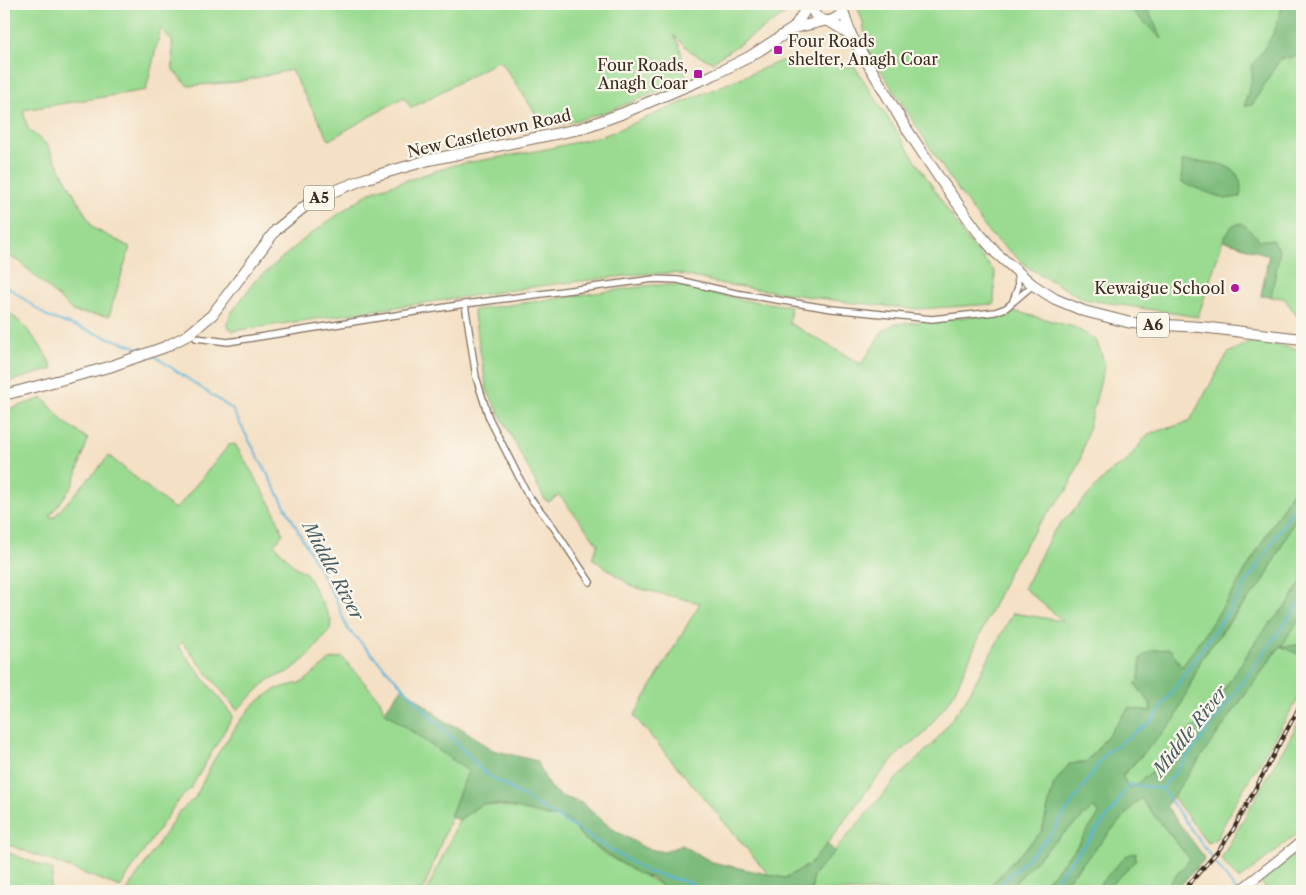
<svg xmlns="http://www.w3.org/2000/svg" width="1306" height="895" viewBox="0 0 1306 895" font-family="'Libre Caslon Text',serif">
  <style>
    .green { fill: #9adb91; stroke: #6a8258 }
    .forest { fill: #7bbb7b; stroke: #5b724c }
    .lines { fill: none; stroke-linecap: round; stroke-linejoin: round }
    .stream { stroke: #5cb6da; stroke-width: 2 }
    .minor-casing { stroke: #7c6a58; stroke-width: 8 }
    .primary-casing { stroke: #7c6a58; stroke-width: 11 }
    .trunk-casing { stroke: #7c6a58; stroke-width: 12 }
    .minor { stroke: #fff; stroke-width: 5.5 }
    .primary { stroke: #fff; stroke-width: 9 }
    .trunk { stroke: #fff; stroke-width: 10 }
    .rail-casing { stroke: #3b2a1e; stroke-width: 4 }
    .rail { stroke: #fbf7ec; stroke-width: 2; stroke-dasharray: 5.5; stroke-linecap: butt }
    .poi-dot { fill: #b5179e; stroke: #fbf7ec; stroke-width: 2 }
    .labels { text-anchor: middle; stroke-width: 4.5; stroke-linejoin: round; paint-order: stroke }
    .shield { fill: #fbf7ec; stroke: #75685c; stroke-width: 1 }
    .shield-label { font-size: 15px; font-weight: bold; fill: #3b2a1e }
    .poi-label { font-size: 16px; fill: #3b2a1e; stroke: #fbf7ec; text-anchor: end }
    .street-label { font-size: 16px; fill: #3b2a1e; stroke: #fbf7ec }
    .water-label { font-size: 18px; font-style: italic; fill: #475b60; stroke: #fbf7ec }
  </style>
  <rect width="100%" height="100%" fill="#fbf7ec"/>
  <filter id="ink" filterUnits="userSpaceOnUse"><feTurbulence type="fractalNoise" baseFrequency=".02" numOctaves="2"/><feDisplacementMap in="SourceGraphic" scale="10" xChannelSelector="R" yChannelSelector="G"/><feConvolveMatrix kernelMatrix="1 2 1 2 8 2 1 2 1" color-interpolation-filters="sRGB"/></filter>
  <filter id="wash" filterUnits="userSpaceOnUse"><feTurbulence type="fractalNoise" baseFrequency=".0096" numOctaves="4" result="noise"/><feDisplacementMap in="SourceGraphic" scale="20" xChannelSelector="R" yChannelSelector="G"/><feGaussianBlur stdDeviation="1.12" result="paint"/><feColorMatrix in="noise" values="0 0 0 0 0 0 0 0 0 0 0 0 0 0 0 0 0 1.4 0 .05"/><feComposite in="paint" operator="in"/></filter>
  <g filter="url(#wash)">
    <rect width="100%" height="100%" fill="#f4e0c4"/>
    <g class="green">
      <path d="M4,4H793L787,13L712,62L691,52L674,35L680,47L687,80C641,97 593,122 544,126L500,60L411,108L404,97L329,140L291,70L237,82L188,86L173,70L172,41L161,28L146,90L23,110L28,129L47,145L93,228L130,247L109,316L74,312L19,261L4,254Z"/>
      <path d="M856,4H1302V323L1284,298L1261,296L1269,255L1223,240L1198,317L1083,299L1029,268L989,233L949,177L867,49L863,22Z"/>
      <path d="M783,60L855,67L967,240L995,272L994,304L917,309L846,302L722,284L675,273L642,274L547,285L233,331L226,325L232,312L254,282L309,235L370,192L454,165L542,150L603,136Z"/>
      <path d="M653,285H679L743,300L791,306L789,323L861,364L884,330L895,324L1018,312L1074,327L1096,340L1105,364L1079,464L1066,492L1038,525L1011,567L952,697L922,736L902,750L874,781L827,844L809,865L785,878L769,875L634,716L700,603L633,587L592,558L598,544L559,495L549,502L545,500L487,390L473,310Z"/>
      <path d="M4,308C26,326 41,343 53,369L4,383Z"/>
      <path d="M1252,341L1302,350V475L1234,590L1182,668L1141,657L1139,680L1136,684L1150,703L1151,711L1129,708L1087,762H1077L1054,784L1042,831L985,891H812L813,876L898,777L933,744L965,701L1013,613L1063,621L1024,588L1053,532L1112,470L1125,463L1148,434L1189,422L1228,353Z"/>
      <path d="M43,398L63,421L88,439L73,485L50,516L53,518L109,456L173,508H177L229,445L235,444L272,506L283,534L274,544L294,566L306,573L331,620L330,630L307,657L290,671L268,680L237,710L182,642L178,646L233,716L191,788L177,802L120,887L4,843V411Z"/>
      <path d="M1302,506V580L1290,601L1260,635L1201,724L1192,728L1163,763L1130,790L1122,777L1175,719L1202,658L1239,610L1262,584Z"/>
      <path d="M1302,616V645L1282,646L1300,654L1302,652V692L1236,801L1217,838L1208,843L1172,796Z"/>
      <path d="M342,657L380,700L384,712L468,771L423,891H127L179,812L195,798L213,761L239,722L254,704L276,689L303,682L330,660Z"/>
      <path d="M1302,716V830L1239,880L1221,859Z"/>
      <path d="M1140,798L1190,859L1166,890L1058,891Z"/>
      <path d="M481,804C499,805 554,813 569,821C575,825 578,834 584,838C609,861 643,872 669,891H427L459,820Z"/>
      <path d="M1093,808L1100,813L1075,849L1037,891H1007L1054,842Z"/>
      <path d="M1302,849V891H1268L1261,882Z"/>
      <path d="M4,851L53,870L50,891H4Z"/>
    </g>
    <g class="forest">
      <path d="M1129,4H1145L1162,39L1135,14Z"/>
      <path d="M1282,4H1302V51L1299,56L1280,59L1252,105L1245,106C1246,92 1255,81 1251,67C1266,47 1279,29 1282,4Z"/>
      <path d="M1182,161C1208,162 1248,160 1240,197L1225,199L1182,183Z"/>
      <path d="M1242,223L1260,240H1272L1280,251L1271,297L1261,296L1269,255L1223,240L1232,226Z"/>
      <path d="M1302,475V506L1262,584L1238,610L1202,658L1175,719L1122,776L1130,789L1163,763L1192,728L1201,724L1260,635L1290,601L1302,580V616L1281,646L1302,645L1300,655L1280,646L1166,806L1202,854L1204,860L1175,891H1163L1190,859L1140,798L1058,891H1037L1075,849L1100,813L1093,808L1054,842L1007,891H985L1042,831L1054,784L1069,764L1087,762L1129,708L1151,711L1150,703L1135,684L1139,680L1141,657L1153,650L1170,649L1182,667L1234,590Z"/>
      <path d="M403,687L448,724L461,728L493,750L537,761L548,785L561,796L582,803L611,828L645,848L664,852L682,845L712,862L785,878L809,865L827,844L835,851L813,876L812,891H669L652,878L637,873L584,839L569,821L503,805L482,804L459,820L450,816L468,771L384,712Z"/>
      <path d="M1136,852L1135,861L1105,891H1093L1126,856Z"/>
    </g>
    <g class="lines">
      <g class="stream">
        <path d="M4,284L48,317L145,350"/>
        <path d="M153,355L232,409L337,602L347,628L485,773L647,872L688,882L694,886L710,891"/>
        <path d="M1162,789L1200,741L1302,600"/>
        <path d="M1162,789L1236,891"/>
        <path d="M726,891L737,889L742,891"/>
        <path d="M994,891L1048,838L1106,753L1152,721L1236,600L1302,495"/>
        <path d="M1047,891L1113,810L1129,784L1162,789"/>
      </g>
    </g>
  </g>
  <g filter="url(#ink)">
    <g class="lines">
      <defs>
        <g id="minor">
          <path d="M1013,301L1018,287L1017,272"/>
          <path d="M465,304L476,377L489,418L528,495L554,528L590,582"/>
          <path d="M196,338L228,342L465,304L654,279L678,280L735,293L832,309L932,319L995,312L1006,308L1033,285"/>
        </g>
        <path id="primary" d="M1239,891L1302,841"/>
        <g id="trunk">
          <path d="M810,4L815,15C826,27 843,19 845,4"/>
          <path d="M843,11L851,35L906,128L942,182L978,232L996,253L1033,285L1055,299L1084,311L1131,323L1201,327L1302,339"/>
          <path d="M829,21L851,35"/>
          <path d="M794,28L809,4"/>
          <path d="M4,395L109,367L165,347L188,335L212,315L276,230L309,203L327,194L367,178L429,160L579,129L621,114L713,75L749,57L794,28L824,21"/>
        </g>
      </defs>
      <use href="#minor" class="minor-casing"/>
      <use href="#primary" class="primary-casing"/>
      <use href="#trunk" class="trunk-casing"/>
      <use href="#minor" class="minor"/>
      <use href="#primary" class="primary"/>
      <use href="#trunk" class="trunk"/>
      <defs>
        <path id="rail" d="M1183,891L1218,851L1233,830L1302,702"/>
      </defs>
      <use href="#rail" class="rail-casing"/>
      <use href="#rail" class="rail"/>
    </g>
  </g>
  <g class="poi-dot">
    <rect x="773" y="45" width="10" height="10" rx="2.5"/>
    <rect x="693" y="69" width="10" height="10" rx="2.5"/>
    <circle cx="1235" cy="288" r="5"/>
  </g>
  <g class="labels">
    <g class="shield">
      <rect x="304" y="185.5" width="30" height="25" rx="4"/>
      <rect x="1137" y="312.5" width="32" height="25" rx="4"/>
    </g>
    <g class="shield-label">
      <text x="319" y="203">A5</text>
      <text x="1153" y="330">A6</text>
    </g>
    <g class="poi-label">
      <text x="788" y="47" text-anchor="start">Four Roads<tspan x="788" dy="18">shelter, Anagh Coar</tspan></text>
      <text x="688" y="71">Four Roads,<tspan x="688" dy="18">Anagh Coar</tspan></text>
      <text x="1225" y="294">Kewaigue School</text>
    </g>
    <g class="street-label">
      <text transform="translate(489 133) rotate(-13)" y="6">New Castletown Road</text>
    </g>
    <g class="water-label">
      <text transform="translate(333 571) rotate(62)" y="6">Middle River</text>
      <text transform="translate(1190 731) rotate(-52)" y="6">Middle River</text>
    </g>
  </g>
  <rect width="1306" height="895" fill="none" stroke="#fbf7ec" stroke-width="20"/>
</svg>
